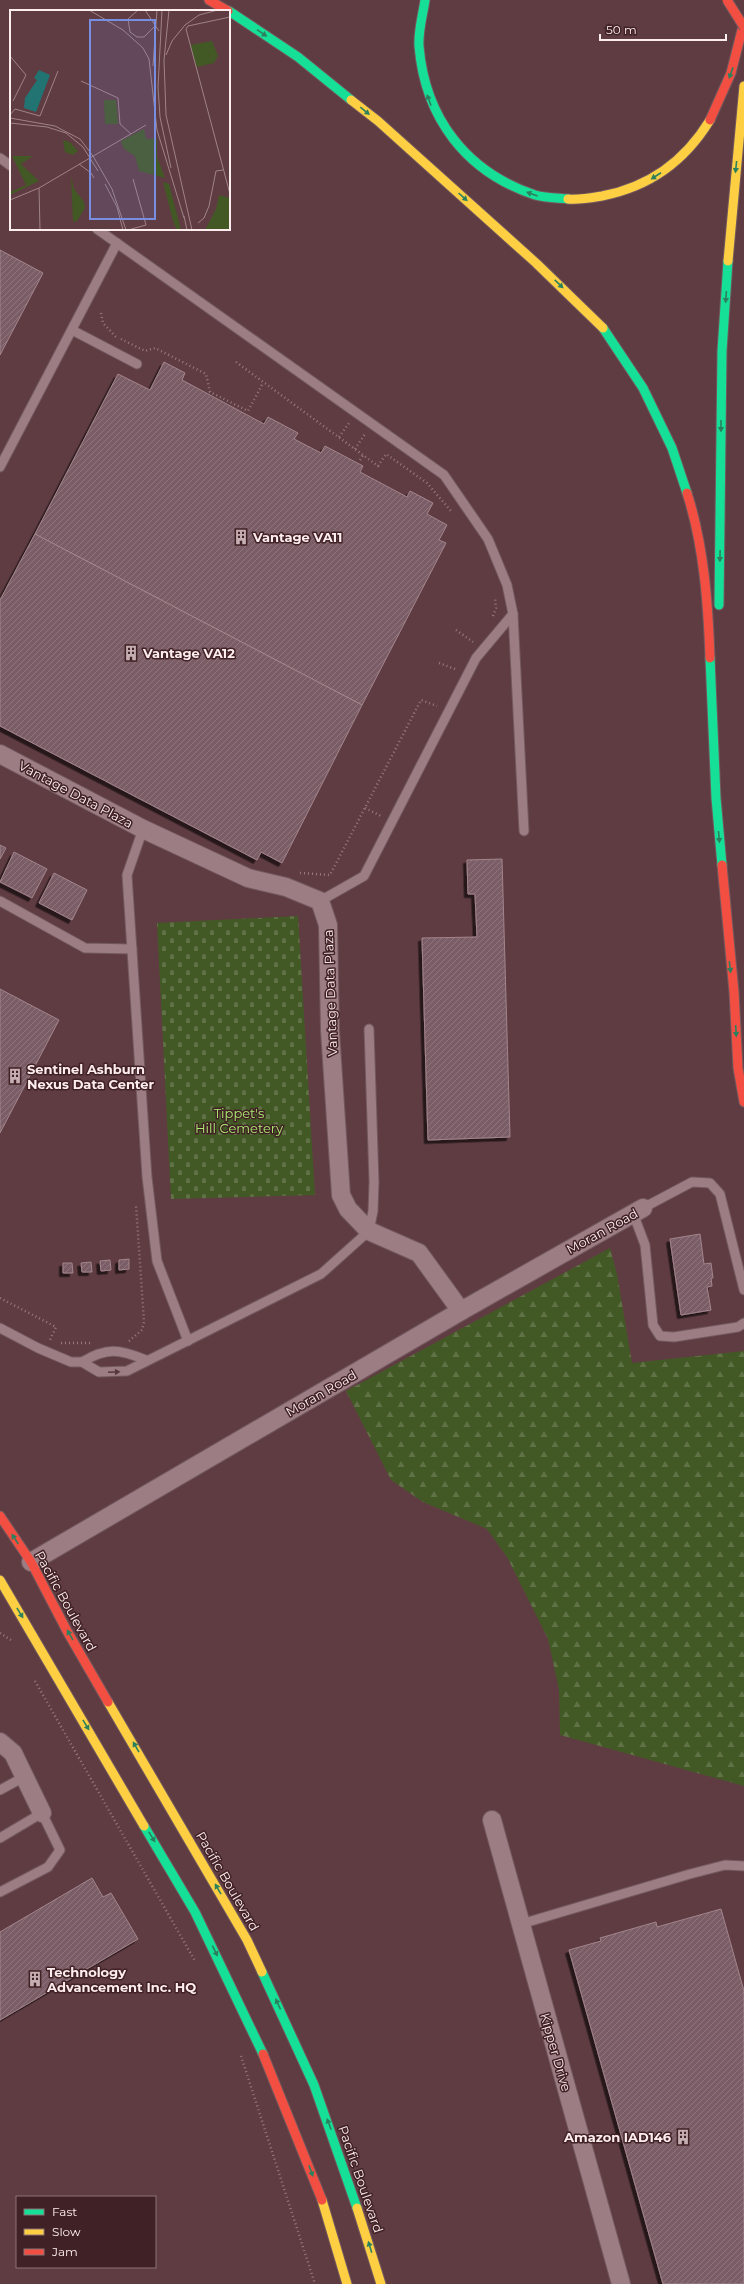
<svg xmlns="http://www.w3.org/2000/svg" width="744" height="2284" viewBox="0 0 744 2284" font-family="Montserrat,sans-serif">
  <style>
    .forest { fill: url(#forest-firs) }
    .cemetery { fill: url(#cemetery-stones) }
    .building { fill: url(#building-hatch); stroke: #a3858d; filter: url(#shadow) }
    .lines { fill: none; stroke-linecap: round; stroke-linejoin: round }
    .lane-casing { stroke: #72595e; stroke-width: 11 }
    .street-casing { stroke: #72595e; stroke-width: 20 }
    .fast-casing { stroke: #72595e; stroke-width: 11 }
    .slow-casing { stroke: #72595e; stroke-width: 11 }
    .jam-casing { stroke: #72595e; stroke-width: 11 }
    .path { stroke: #957b7e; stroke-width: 2.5; stroke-dasharray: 1 3; stroke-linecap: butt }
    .lane { stroke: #9b7d83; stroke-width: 9 }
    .street { stroke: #9b7d83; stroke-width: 18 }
    .fast { stroke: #16e098; stroke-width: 9 }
    .slow { stroke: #ffcf43; stroke-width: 9 }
    .jam { stroke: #f24e42; stroke-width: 9 }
    .jam-bridge-casing { stroke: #72595e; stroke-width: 11; stroke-linecap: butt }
    .jam-bridge { stroke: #f24e42; stroke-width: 9 }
    .oneway { fill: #2b805e }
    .oneway2 { fill: #57383c }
    .labels { text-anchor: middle; stroke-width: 3; stroke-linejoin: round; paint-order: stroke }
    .poi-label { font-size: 13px; font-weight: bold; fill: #feedee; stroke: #402125; text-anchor: start }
    .street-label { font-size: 13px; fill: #feedee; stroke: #402125 }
    .park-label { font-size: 13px; fill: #aced71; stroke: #402125 }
    .inset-road { fill: none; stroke: #9f8387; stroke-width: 1 }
    .view { fill: #778ee1; fill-opacity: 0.15; stroke: #778ee1; stroke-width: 2 }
    .inset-edge { fill: none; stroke: #feedee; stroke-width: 2 }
  </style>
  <defs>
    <pattern id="forest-firs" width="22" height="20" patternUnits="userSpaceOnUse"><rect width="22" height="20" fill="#435925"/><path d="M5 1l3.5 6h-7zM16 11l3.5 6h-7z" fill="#5f7145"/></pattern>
    <pattern id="cemetery-stones" width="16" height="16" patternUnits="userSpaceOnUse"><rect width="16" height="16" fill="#435925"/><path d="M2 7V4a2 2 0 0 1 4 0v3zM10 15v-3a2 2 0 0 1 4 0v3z" fill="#5f7145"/></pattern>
    <pattern id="building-hatch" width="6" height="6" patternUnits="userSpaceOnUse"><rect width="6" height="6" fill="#7a5d66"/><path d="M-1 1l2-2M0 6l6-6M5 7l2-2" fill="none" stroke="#8e757c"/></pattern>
    <filter id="shadow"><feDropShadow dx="-3.5" dy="3.5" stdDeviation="0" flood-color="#0009"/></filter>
  </defs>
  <rect width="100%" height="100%" fill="#5f3c42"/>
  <path class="forest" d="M610,1248L617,1274L632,1363L744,1351V1786L560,1735L559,1690L548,1639L507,1557L487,1529L423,1502L391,1480L346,1391Z"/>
  <path class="cemetery" d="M298,916L315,1195L171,1199L157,923Z"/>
  <g class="building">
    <path d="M0,250L43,273L0,355Z"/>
    <path d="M164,362L185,373L182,380L264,424L268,417L298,433L294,439L321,453L325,446L363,466L360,472L407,497L410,491L433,503L427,514L447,525L439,540L446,543L362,705L35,534L118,374L150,390Z"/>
    <path d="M35,534L362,705L282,863L261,852L257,860L0,726V600Z"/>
    <path d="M0,845L6,848L0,859Z"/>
    <path d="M14,852L47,869L32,898L0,882Z"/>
    <path d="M502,859L510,1137L428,1140L422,938L477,937L475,894H468L467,860Z"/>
    <path d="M54,873L87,890L72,920L39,903Z"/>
    <path d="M0,989L59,1020L0,1133Z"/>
    <path d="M700,1234L704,1264L711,1263L713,1278H711L712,1286L707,1287L711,1310L681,1315L670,1239Z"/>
    <path d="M129,1259V1269L119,1270V1260Z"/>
    <path d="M110,1260L111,1270L101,1271L100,1261Z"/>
    <path d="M91,1262L92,1272H82L81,1263Z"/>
    <path d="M63,1263H72L73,1273H63Z"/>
    <path d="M92,1878L103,1897L111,1893L138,1939L0,2020V1932Z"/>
    <path d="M721,1909L744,1991V2284H663L569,1950L601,1941L600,1938L656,1922L657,1927Z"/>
  </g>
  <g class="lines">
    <defs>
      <g id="lane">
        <path d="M0,158L11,166"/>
        <path d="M97,229L444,475L488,539L507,585L513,614L524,831"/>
        <path d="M72,330L137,364"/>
        <path d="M0,467L117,243"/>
        <path d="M143,829L127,875L147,1177L157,1261L188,1341"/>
        <path d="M0,901L85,948L132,949"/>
        <path d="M320,901L364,876L476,658L513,614"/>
        <path d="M643,1208L692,1182L710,1183L720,1194L744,1290"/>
        <path d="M633,1213L645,1245L653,1325L660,1336L674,1337L738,1327L744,1323"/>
        <path d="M0,1328L38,1348L71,1362H82L99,1372L127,1371L321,1274L369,1231L373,1211L374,1182L369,1029"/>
        <path d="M82,1362C107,1347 119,1349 146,1360"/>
        <path d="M0,1790L24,1777"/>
        <path d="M0,1838L42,1813L60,1850L48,1867L0,1892"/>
        <path d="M521,1924L690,1874L725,1865L744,1866"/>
      </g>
      <g id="street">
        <path d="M0,754L143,829L248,878L286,887L320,901L328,925L330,1031L341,1195L348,1209L369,1231L419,1253L461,1311"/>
        <path d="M31,1562L461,1311L643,1208"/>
        <path d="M0,1742L13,1753L42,1813"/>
        <path d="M492,1820L621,2284"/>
      </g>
      <g id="fast">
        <path d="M425,0C423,14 418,31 419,46C425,118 466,172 535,195C545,198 558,198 568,199"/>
        <path d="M229,11L298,57L351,100"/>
        <path d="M603,328L643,388L672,448L687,493"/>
        <path d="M719,605L722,351L728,261"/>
        <path d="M710,658L716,798L722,865"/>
        <path d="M144,1826L195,1912L263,2054"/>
        <path d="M262,1972L314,2085L357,2208"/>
      </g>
      <g id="slow">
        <path d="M351,100L378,121L536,263L603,328"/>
        <path d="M568,199C580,200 590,198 602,196C649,187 685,161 710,120"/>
        <path d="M728,261L744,86"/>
        <path d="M0,1580L144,1826"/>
        <path d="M108,1702L247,1940L262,1972"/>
        <path d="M322,2200L347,2284"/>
        <path d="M357,2208L381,2284"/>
      </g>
      <g id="jam">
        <path d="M209,0L228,11"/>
        <path d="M710,120L731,73L744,22"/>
        <path d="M687,493C704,546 708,603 710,658"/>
        <path d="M722,865L734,992L738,1068L744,1102"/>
        <path d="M0,1516L31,1562L67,1631L108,1702"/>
        <path d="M263,2054L322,2200"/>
      </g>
    </defs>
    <use href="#lane" class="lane-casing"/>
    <use href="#street" class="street-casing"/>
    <use href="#fast" class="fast-casing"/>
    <use href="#slow" class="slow-casing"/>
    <use href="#jam" class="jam-casing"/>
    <g class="path">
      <path d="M101,313L103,323L116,337"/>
      <path d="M121,339L145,351L155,348L206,374L210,392L248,411L263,383"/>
      <path d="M236,362L378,466L386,454L427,483L451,511"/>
      <path d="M339,437L349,423"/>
      <path d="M355,449L365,434"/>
      <path d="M360,460L363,455"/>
      <path d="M493,616L496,608L495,598"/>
      <path d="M456,630L473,642"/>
      <path d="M439,663L455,669L456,668"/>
      <path d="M365,808L381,816"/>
      <path d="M300,873L330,875L421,700L437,706"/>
      <path d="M0,1298L56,1327L50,1340"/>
      <path d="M129,1341L142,1330L144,1322L136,1205"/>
      <path d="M61,1343H90"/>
      <path d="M0,1633L11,1640"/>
      <path d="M35,1681L195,1961"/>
      <path d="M241,2056L315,2284"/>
    </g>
    <use href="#lane" class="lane"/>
    <use href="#street" class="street"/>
    <use href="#fast" class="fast"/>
    <use href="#slow" class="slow"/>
    <use href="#jam" class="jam"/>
    <defs>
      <path id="jam-bridge" d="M727,0L744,27"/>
    </defs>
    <use href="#jam-bridge" class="jam-bridge-casing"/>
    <use href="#jam-bridge" class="jam-bridge"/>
  </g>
  <defs><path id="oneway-solid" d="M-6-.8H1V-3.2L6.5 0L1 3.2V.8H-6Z"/></defs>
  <g class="oneway">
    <use href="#oneway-solid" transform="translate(262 33) rotate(34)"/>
    <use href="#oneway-solid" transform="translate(731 73) rotate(110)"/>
    <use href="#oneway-solid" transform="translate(429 100) rotate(-110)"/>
    <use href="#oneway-solid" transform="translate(365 111) rotate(39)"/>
    <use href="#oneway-solid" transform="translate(736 167) rotate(96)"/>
    <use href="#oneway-solid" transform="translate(656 176) rotate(147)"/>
    <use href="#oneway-solid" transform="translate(532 194) rotate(-160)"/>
    <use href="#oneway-solid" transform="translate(463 197) rotate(42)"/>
    <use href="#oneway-solid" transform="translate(559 284) rotate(44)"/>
    <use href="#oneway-solid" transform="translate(726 297) rotate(94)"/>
    <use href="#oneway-solid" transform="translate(721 426) rotate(90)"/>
    <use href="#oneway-solid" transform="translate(720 556) rotate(91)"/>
    <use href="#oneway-solid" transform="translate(719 837) rotate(85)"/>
    <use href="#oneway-solid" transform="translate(730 967) rotate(83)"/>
    <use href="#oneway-solid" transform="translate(736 1031) rotate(87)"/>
    <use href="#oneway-solid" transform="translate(15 1539) rotate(-123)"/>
    <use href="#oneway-solid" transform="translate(20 1613) rotate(59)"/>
    <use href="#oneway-solid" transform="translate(70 1635) rotate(-120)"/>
    <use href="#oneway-solid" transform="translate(86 1725) rotate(59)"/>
    <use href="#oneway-solid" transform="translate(136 1747) rotate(-120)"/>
    <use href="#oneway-solid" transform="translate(152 1837) rotate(59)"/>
    <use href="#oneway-solid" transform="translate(218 1889) rotate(-120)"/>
    <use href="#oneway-solid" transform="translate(215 1951) rotate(64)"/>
    <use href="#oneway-solid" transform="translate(278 2004) rotate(-115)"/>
    <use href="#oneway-solid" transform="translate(329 2124) rotate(-111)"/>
    <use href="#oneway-solid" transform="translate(311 2171) rotate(70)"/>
    <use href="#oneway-solid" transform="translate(370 2247) rotate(-107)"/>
  </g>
  <use class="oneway2" href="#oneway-solid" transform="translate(114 1372) rotate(-2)"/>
  <defs>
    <symbol id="building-bare" viewBox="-9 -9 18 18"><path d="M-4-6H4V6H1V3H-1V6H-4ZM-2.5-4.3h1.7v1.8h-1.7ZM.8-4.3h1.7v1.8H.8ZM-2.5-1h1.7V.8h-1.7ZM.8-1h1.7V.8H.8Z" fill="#c6afb2" stroke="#402125" stroke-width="2.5" paint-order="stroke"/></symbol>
  </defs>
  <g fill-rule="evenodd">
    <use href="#building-bare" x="230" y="526" width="22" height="22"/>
    <use href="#building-bare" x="120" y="642" width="22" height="22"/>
    <use href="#building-bare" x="4" y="1065" width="22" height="22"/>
    <use href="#building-bare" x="24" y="1968" width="22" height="22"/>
    <use href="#building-bare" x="672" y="2126" width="22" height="22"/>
  </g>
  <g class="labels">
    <g class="poi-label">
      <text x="253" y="542">Vantage VA11</text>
      <text x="143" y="658">Vantage VA12</text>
      <text x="27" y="1074">Sentinel Ashburn<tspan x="27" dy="15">Nexus Data Center</tspan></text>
      <text x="47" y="1977">Technology<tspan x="47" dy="15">Advancement Inc. HQ</tspan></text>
      <text x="671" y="2142" text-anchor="end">Amazon IAD146</text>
    </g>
    <g class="street-label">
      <text transform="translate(76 794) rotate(28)" y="5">Vantage Data Plaza</text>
      <text transform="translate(330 993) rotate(-92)" y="5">Vantage Data Plaza</text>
      <text transform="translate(602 1231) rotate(-29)" y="5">Moran Road</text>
      <text transform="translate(321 1393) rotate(-30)" y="5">Moran Road</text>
      <text transform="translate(66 1601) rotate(61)" y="5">Pacific Boulevard</text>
      <text transform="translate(228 1881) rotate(60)" y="5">Pacific Boulevard</text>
      <text transform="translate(556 2052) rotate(74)" y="5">Kipper Drive</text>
      <text transform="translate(361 2179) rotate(71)" y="5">Pacific Boulevard</text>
    </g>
    <g class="park-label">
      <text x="239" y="1118">Tippet's<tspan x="239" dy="15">Hill Cemetery</tspan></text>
    </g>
  </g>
  <g transform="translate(10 10)">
    <rect width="220" height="220" fill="#5f3c42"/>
    <path d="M134,119L136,129H147V147L155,168L129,161L125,146L114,139L111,131ZM53,130L61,133L68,141L63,145L55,142ZM2,146H23L11,154L29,171L0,185V182L16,175ZM61,166L64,179L74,192L75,198L67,211L63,212ZM153,172L159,174L171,220H167L163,211ZM209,185L220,188V220H195L206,199Z" fill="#435925"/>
    <path d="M94,90H106L108,114H95Z" fill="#435925"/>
    <path d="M202,31L208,46L204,53L187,57L180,35Z" fill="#435925"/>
    <path d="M29,60L40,65L26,102L14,98L15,88L27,70L24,68Z" fill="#217472"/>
    <path class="inset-road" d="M79,0L113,20L133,38L139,49L147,120L174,208M128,0L118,9L120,22L127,27H134L144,17M135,0L149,21M152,0L148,77L150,107L161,158M159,0L154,50L156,105L182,220M220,7L178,16L176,19L220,184M156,45L162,31L175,15L189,5L208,0M0,46L16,65L3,91M143,56L147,0M71,71L108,88L110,114L121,124M0,105L5,99L30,106L48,61M0,108L45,116L70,129L83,146L102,179L116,220M0,113L37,117L56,123L73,137L88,161M69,154L81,163L84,168M95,174L107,197L113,220M29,178L30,220M0,190L29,178L136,115M174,206L177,220M188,213L194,208L199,196L206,161L213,160M118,220L136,215L123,169"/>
    <path class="view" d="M80,10H145V209H80Z"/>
    <rect width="220" height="220" class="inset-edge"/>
  </g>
  <rect x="16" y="2196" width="140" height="72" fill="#402125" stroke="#8c7375"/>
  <rect x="24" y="2209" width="20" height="6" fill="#16e098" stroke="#8c7375"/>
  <text x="52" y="2216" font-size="12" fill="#feedee">Fast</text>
  <rect x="24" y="2229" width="20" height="6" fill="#ffcf43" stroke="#8c7375"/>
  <text x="52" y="2236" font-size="12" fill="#feedee">Slow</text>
  <rect x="24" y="2249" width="20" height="6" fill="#f24e42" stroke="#8c7375"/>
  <text x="52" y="2256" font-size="12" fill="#feedee">Jam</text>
  <path d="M600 34v6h126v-6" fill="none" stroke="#feedee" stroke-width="2"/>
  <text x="606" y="34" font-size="12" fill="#feedee" stroke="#402125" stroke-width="3" paint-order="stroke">50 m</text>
</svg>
